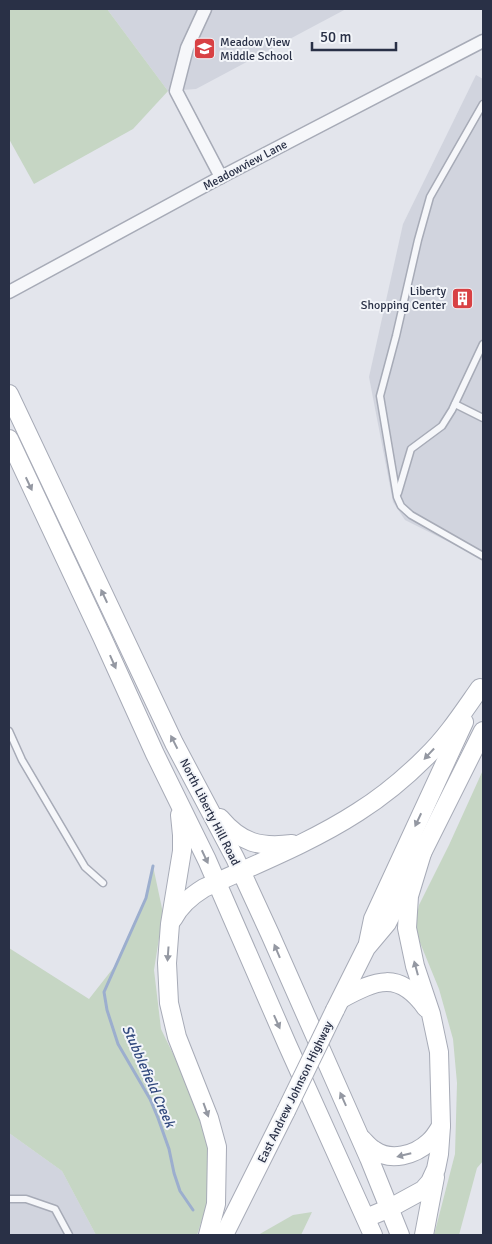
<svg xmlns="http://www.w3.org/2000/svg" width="492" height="1244" viewBox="0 0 492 1244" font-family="Signika,sans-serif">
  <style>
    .built { fill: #d1d4de }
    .green { fill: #c6d6c4 }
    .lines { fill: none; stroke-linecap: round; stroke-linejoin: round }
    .stream { stroke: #9caece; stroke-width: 3 }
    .service-casing { stroke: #a7abb7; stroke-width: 9 }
    .minor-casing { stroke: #a7abb7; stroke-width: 15 }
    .secondary-casing { stroke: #a7abb7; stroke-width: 20 }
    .service { stroke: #f6f7fa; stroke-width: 6 }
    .minor { stroke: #f6f7fa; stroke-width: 12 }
    .secondary { stroke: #fff; stroke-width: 18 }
    .secondary-bridge-casing { stroke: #a7abb7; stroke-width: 20; stroke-linecap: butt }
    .secondary-bridge { stroke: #fff; stroke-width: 18 }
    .oneway { fill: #9498a2 }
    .labels { text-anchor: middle; stroke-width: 4; stroke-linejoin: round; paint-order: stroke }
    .poi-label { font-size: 12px; fill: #293046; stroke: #f3f5f9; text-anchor: start }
    .street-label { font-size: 12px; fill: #293046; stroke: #f3f5f9 }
    .water-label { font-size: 14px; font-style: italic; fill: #30487d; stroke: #f3f5f9 }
  </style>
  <rect width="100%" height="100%" fill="#e3e5ec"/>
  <g class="built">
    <path d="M107,9H346L196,89L168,91Z"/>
    <path d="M476,75L483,79V559L405,520L393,502L369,377L403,224Z"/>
    <path d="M9,1133L62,1171L96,1235H9Z"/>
  </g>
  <g class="green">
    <path d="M9,9H107L168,91L133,129L34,184L9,139Z"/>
    <path d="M483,770V1161L477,1168L459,1235H434L455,1154L457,1083L453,1039L439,989L414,928L419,905L449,845Z"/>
    <path d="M153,866L163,913L154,970L161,1029L190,1089L204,1128L210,1155L209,1198L197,1235H96L62,1171L9,1133V948L89,999L118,962L146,898Z"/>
    <path d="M312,1212L301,1235H258L293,1215Z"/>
  </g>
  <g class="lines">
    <path class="stream" d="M153,866L146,898L104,992L107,1010L118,1044L150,1099L158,1118L169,1149L174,1173L180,1191L193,1210"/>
    <defs>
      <g id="service">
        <path d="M483,104L430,197L418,240L396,336L380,396L397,497L401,506L411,515L483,556"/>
        <path d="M455,404L483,418"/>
        <path d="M398,493L411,449L442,426L452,410L483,344"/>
        <path d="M9,731L22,760L85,867L103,883"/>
        <path d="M9,1199H26L55,1209L69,1235"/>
      </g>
      <g id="minor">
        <path d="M205,9L187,48L176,91L221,177"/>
        <path d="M9,292L221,177L483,41"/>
      </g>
      <g id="secondary">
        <path d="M9,394L174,743L235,858L270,934L369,1158L400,1235"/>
        <path d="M9,439L102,637L155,754L207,860L287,1044L373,1235"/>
        <path d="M180,815L182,835V851L170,924L167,963L169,1003L177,1037L209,1118L217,1147L216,1204L208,1235"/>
        <path d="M220,818C241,843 260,848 292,844"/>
        <path d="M173,919C180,905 191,896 204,888C256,864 310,843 358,812C382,797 406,777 426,757C447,737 463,712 480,688"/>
        <path d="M368,943L373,919L464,722"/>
        <path d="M341,999C376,980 399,970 426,1008"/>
        <path d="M335,1010L366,948L387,923L483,731"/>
        <path d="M362,1139C366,1143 369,1147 374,1150C391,1162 415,1155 429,1142C434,1138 438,1131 441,1126"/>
        <path d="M366,1218L390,1208L423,1190L430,1182L436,1169L439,1154L441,1126L439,1052L431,1014L415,966L407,928L409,896L423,850"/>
        <path d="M224,1235L286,1111"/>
        <path d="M424,1235L435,1177"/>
      </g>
    </defs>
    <use href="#service" class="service-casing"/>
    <use href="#minor" class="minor-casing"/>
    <use href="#secondary" class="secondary-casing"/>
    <use href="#service" class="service"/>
    <use href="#minor" class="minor"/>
    <use href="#secondary" class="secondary"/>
    <defs>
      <path id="secondary-bridge" d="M286,1111L335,1010"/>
    </defs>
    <use href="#secondary-bridge" class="secondary-bridge-casing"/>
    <use href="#secondary-bridge" class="secondary-bridge"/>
  </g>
  <defs><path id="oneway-solid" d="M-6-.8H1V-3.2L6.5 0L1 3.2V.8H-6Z" transform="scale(1.25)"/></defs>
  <g class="oneway">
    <use href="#oneway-solid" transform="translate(29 484) rotate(65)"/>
    <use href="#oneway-solid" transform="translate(104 596) rotate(-115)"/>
    <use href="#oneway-solid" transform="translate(113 662) rotate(66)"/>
    <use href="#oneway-solid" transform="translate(174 742) rotate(-117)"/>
    <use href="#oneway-solid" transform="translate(429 754) rotate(133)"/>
    <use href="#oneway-solid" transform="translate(418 820) rotate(115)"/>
    <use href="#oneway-solid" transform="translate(205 857) rotate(65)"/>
    <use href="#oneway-solid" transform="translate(277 951) rotate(-113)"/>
    <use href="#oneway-solid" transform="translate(168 954) rotate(94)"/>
    <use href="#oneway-solid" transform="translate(416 968) rotate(-105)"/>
    <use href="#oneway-solid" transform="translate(277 1022) rotate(66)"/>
    <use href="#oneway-solid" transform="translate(343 1099) rotate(-114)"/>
    <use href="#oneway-solid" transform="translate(206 1110) rotate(70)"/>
    <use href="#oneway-solid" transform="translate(404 1155) rotate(166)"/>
  </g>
  <defs>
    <symbol id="school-square" viewBox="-11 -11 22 22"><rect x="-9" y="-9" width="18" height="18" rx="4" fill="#d84144" stroke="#f3f5f9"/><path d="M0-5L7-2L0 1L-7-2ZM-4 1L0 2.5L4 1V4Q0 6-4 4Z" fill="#fff"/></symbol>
    <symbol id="building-square" viewBox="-11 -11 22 22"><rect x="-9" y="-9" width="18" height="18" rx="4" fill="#d84144" stroke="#f3f5f9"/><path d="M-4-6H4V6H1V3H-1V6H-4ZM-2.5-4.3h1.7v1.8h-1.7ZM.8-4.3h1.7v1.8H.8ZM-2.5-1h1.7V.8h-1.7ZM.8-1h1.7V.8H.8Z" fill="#fff"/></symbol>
  </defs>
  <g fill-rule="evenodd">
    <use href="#school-square" x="192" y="36" width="25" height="25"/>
    <use href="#building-square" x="450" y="286" width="25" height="25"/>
  </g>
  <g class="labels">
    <g class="poi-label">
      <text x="220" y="46">Meadow View<tspan x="220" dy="14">Middle School</tspan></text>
      <text x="446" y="295" text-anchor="end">Liberty<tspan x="446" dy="14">Shopping Center</tspan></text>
    </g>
    <g class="street-label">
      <text transform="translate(245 165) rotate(-28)" y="4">Meadowview Lane</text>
      <text transform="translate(210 812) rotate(63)" y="4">North Liberty Hill Road</text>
      <text transform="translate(295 1092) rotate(-64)" y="4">East Andrew Johnson Highway</text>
    </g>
    <g class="water-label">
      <text transform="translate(149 1076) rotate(66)" y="5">Stubblefield Creek</text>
    </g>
  </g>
  <rect width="492" height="1244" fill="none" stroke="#293046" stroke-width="20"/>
  <path d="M312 42v8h84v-8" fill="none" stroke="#293046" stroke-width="2.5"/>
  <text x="320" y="42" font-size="15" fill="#293046" stroke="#f3f5f9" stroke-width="4" paint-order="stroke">50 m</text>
</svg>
